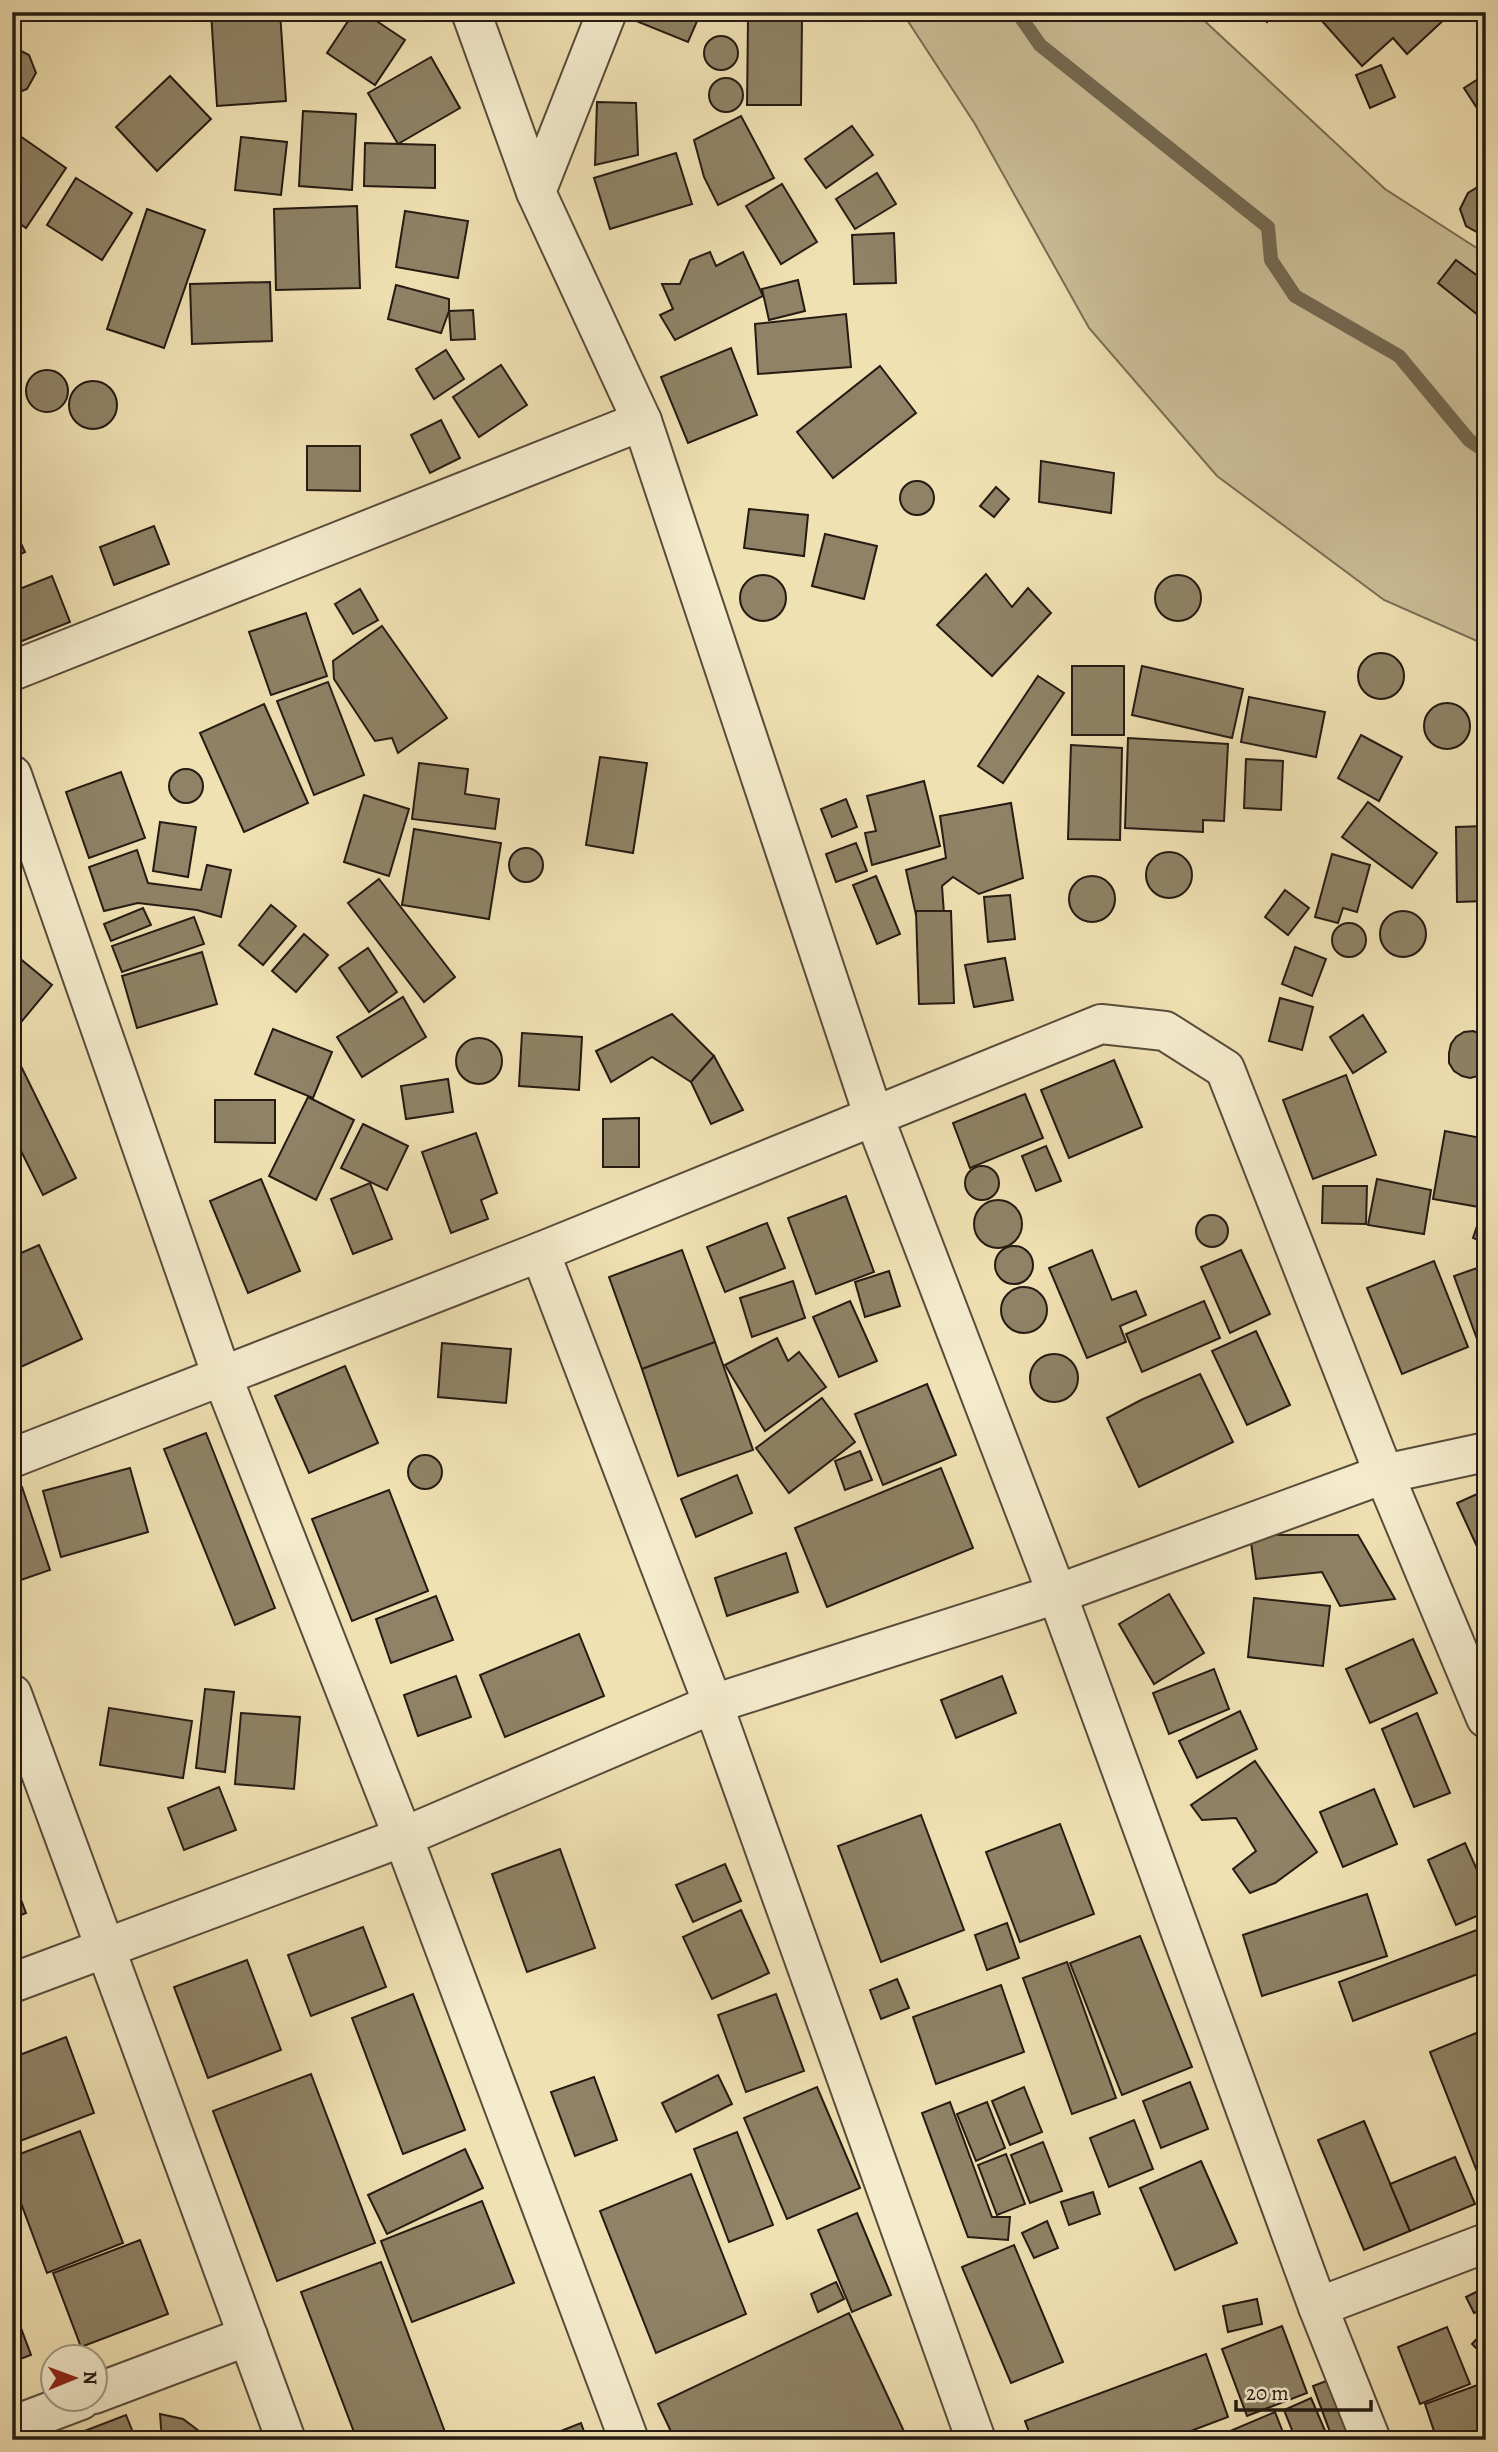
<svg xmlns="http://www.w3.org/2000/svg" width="1498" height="2452" viewBox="0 0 1498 2452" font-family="Alegreya,serif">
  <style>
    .green { fill: #cdbf98; stroke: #796d56; stroke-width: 2 }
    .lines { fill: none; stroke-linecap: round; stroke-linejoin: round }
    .stream { stroke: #756a53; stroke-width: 14 }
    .building { fill: #8f8266; stroke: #251b13; stroke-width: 2 }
    .minor-casing { stroke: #584c3b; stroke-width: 42 }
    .minor { stroke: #f5ecce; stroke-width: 38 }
  </style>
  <rect width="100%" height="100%" fill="#f0e1b3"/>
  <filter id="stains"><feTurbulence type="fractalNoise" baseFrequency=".00286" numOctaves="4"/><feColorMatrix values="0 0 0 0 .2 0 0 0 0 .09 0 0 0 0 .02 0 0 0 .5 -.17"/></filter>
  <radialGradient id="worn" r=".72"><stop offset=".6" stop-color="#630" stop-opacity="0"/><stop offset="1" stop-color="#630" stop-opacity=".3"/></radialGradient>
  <path class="green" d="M902,12H1195L1385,189L1486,254V645L1384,600L1217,476L1089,328L975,124Z"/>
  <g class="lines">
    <path class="stream" d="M1017,12L1040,45L1268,227L1271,260L1295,296L1399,356L1469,440L1486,452"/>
  </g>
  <g class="building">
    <path d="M12,12H21V18L19,27L12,35Z"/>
    <path d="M211,12H280L286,101L217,106Z"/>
    <path d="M354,12H363L405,40L375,85L327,53Z"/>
    <path d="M639,12H701L688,42L636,21Z"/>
    <path d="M1253,12H1273L1267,22Z"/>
    <path d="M1314,12H1444L1448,16L1407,54L1393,38L1362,66Z"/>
    <path d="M748,19L802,20L801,105H747Z"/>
    <circle cx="721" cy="53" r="17"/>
    <path d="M13,47L29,55L36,73L27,89L12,95Z"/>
    <path d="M431,57L460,108L398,144L368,93Z"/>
    <path d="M1381,65L1395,97L1370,108L1356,75Z"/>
    <path d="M1486,74V122L1464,88Z"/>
    <path d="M170,76L211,119L157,171L116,127Z"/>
    <circle cx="726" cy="95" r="17"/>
    <path d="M597,102L636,103L638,155L595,165Z"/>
    <path d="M303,111L356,114L352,190L299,186Z"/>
    <path d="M741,116L774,178L718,205L704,177L694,140Z"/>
    <path d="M852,126L873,155L826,188L805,159Z"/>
    <path d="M20,136L66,168L26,228L12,218V149Z"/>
    <path d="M241,137L287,142L281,195L235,190Z"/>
    <path d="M365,143L435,145V188L364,186Z"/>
    <path d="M676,153L692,204L610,229L594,178Z"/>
    <path d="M877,173L896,204L855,229L836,199Z"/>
    <path d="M76,178L132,213L102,260L47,225Z"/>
    <path d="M782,184L817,242L781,264L746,206Z"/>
    <path d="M1485,187L1486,234L1482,235L1466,226L1460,209L1468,193L1476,188Z"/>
    <path d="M357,206L360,288L276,290L274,209Z"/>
    <path d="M147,209L205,230L164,348L107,329Z"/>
    <path d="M405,211L468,221L458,278L396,267Z"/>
    <path d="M894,233L896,283L854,284L852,235Z"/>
    <path d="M710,252L716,266L743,252L763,296L675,340L660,315L673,309L662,284H680L690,260Z"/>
    <path d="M1456,260L1486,282V315L1483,319L1438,283Z"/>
    <path d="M798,280L805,311L769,320L762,289Z"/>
    <path d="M270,282L272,341L192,344L190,284Z"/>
    <path d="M396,285L449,299V311L441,333L388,319Z"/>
    <path d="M12,296L20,306L21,316L19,324L12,332Z"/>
    <path d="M473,310L475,339L451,340L449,311Z"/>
    <path d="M846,314L851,367L758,374L755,324Z"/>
    <path d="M731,348L757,415L688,443L661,377Z"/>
    <path d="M446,350L464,379L434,399L416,369Z"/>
    <path d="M501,365L527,405L479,437L453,397Z"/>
    <path d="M880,366L916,413L833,478L797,432Z"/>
    <circle cx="47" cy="391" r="21"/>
    <circle cx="93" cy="405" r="24"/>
    <path d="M441,420L460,458L430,473L411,435Z"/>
    <path d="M307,446H360V491L307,490Z"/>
    <path d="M1041,461L1114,473L1111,513L1039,502Z"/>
    <circle cx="917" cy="498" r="17"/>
    <path d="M996,487L1009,499L994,517L980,506Z"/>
    <path d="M749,509L808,515L804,556L744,548Z"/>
    <path d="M12,524L25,552L12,558Z"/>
    <path d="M154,526L169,564L114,585L100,547Z"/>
    <path d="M825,534L877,546L864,599L812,586Z"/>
    <path d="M986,574L1012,607L1028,588L1051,613L992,676L937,625Z"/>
    <circle cx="1178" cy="598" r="23"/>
    <circle cx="763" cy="598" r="23"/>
    <path d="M52,576L70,622L12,645V592Z"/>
    <path d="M360,589L378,620L353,634L335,604Z"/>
    <path d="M306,613L327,676L271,695L249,632Z"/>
    <path d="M382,626L447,718L398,753L392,738L375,741L334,679L333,661Z"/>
    <circle cx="1381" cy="676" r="23"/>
    <rect x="1072" y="666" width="52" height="69"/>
    <path d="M1142,666L1243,689L1232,738L1132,715Z"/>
    <path d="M1038,676L1064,693L1003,783L978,766Z"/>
    <path d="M328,682L364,775L314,795L277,701Z"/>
    <path d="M1249,697L1325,712L1316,757L1241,742Z"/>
    <circle cx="1447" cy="726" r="23"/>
    <path d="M264,704L308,803L244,832L200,733Z"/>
    <path d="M1361,735L1402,757L1379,801L1338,778Z"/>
    <path d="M1128,738L1228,744L1224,821L1203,820V832L1125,828Z"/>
    <path d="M1071,745L1122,748L1120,840L1068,839Z"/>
    <path d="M600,757L647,763L633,853L586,845Z"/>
    <path d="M1246,759L1283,761L1281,810L1244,808Z"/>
    <path d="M419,763L468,769L465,794L499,799L495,829L412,819Z"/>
    <circle cx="186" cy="786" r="17"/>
    <path d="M121,772L145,838L89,858L66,792Z"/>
    <path d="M924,781L940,846L872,865L865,833L876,831L867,796Z"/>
    <path d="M364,795L409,809L389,876L344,862Z"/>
    <path d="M846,799L857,827L832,837L821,809Z"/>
    <path d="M1368,802L1437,853L1412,888L1342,837Z"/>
    <path d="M1011,803L1023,878L979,894L953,877L942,886L944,914L916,915L906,870L946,858L940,816Z"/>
    <path d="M160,822L196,827L188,877L153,871Z"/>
    <path d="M1486,826V901L1457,902L1456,827Z"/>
    <path d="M414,829L501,843L489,919L402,905Z"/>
    <path d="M856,843L867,871L836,882L826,854Z"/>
    <circle cx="526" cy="865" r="17"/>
    <path d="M137,850L148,883L201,890L207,865L231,870L221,917L197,910L138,903L104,911L89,867Z"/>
    <circle cx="1169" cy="875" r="23"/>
    <path d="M1332,854L1370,865L1357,912L1343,908L1338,923L1315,917Z"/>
    <circle cx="1092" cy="899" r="23"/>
    <path d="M876,876L900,934L877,944L853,885Z"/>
    <path d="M379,879L455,977L424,1002L348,903Z"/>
    <path d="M1285,890L1309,908L1288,935L1265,917Z"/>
    <path d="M1010,895L1015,939L988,942L984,897Z"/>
    <path d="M271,905L296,926L263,965L239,945Z"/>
    <path d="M143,908L151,925L111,941L104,924Z"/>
    <circle cx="1403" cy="934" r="23"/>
    <path d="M916,911H951L954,1003L919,1004Z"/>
    <path d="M194,917L204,944L122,972L112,946Z"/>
    <circle cx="1349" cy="940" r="17"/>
    <path d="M304,934L328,955L296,992L272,971Z"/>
    <path d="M1295,947L1326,959L1312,996L1282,984Z"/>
    <path d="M368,948L397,992L369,1012L339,968Z"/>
    <path d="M12,952L52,985L12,1033Z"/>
    <path d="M202,952L217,1004L137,1028L122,976Z"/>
    <path d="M1005,958L1013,1000L974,1007L965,965Z"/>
    <path d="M403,997L426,1037L362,1077L337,1037Z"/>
    <path d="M1280,998L1313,1007L1302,1050L1269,1041Z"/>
    <path d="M672,1014L714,1056L691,1082L652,1057L611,1082L596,1051Z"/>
    <path d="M1363,1015L1386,1052L1353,1073L1330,1037Z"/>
    <path d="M273,1029L332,1052L313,1098L255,1074Z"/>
    <path d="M1473,1031L1486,1036V1074L1470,1078L1462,1076L1454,1071L1449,1063V1053L1451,1044L1456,1037L1464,1032Z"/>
    <path d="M522,1033L582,1037L579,1090L519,1086Z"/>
    <circle cx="479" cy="1061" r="23"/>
    <path d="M15,1054L76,1178L43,1195L12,1133V1055Z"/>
    <path d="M714,1056L743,1110L711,1124L691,1082Z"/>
    <path d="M1114,1060L1142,1127L1069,1158L1041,1090Z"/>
    <path d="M1346,1075L1376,1155L1313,1179L1283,1100Z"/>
    <path d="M448,1079L453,1112L406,1119L401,1086Z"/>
    <path d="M1025,1094L1043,1138L970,1168L953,1123Z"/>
    <path d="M308,1097L354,1120L316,1200L269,1176Z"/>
    <path d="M215,1100H275V1143L215,1142Z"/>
    <path d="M639,1118V1167H603V1119Z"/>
    <path d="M363,1124L408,1146L387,1190L341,1168Z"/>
    <path d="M1445,1131L1486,1139V1170L1479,1207L1433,1199Z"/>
    <path d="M476,1133L497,1193L481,1200L488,1219L451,1233L422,1152Z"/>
    <path d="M1046,1146L1061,1181L1036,1191L1022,1156Z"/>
    <circle cx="982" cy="1183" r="17"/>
    <path d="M261,1179L300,1271L248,1293L210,1201Z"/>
    <path d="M1377,1179L1431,1190L1424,1234L1368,1225Z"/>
    <path d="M370,1183L392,1239L353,1254L331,1199Z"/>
    <path d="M1323,1186H1367L1366,1224L1322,1223Z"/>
    <path d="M846,1196L874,1272L816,1294L788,1218Z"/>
    <path d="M1486,1200V1243L1473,1238Z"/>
    <circle cx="998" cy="1224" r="24"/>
    <circle cx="1212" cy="1231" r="16"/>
    <path d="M767,1223L785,1268L725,1292L707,1247Z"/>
    <path d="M39,1245L82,1339L12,1371V1257Z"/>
    <circle cx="1014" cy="1265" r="19"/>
    <path d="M682,1250L715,1342L642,1369L609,1277Z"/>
    <path d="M1092,1250L1112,1300L1136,1291L1146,1315L1120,1326L1126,1342L1087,1358L1049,1268Z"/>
    <path d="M1241,1250L1270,1314L1230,1333L1201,1267Z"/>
    <path d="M1434,1261L1468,1347L1402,1374L1367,1288Z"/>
    <path d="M1486,1265V1335L1477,1339L1454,1276Z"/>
    <path d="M889,1271L900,1306L865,1317L855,1282Z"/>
    <path d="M793,1281L805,1318L752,1337L740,1298Z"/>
    <circle cx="1024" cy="1310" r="23"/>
    <path d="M850,1301L877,1361L839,1377L813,1317Z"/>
    <path d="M1204,1301L1220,1338L1142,1372L1126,1334Z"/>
    <path d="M1256,1331L1290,1405L1247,1425L1212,1351Z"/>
    <path d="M777,1338L788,1361L799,1352L826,1387L765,1431L725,1365Z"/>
    <path d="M715,1342L753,1450L678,1476L642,1369Z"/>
    <path d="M442,1343L511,1349L506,1403L438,1397Z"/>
    <path d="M1486,1350V1366L1480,1353Z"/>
    <circle cx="1054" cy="1378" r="24"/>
    <path d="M345,1366L378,1443L309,1473L275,1396Z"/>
    <path d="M1200,1374L1233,1442L1139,1487L1107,1418L1141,1400Z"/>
    <path d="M927,1384L956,1455L883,1485L855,1414Z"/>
    <path d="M822,1398L855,1442L789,1493L756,1448Z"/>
    <path d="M206,1433L275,1608L235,1625L164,1449Z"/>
    <path d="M860,1451L872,1480L845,1490L835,1461Z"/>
    <circle cx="425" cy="1472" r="17"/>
    <path d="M130,1468L148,1532L61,1557L43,1491Z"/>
    <path d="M941,1468L973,1548L827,1607L795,1528Z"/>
    <path d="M737,1475L752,1513L696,1537L681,1499Z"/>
    <path d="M22,1487L50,1570L12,1583V1490Z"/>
    <path d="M389,1490L428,1591L352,1621L312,1519Z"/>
    <path d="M1486,1490V1566L1457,1503Z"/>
    <path d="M1250,1535H1358L1395,1599L1340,1606L1322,1572L1256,1579Z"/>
    <path d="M786,1553L798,1592L727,1616L715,1578Z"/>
    <path d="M1169,1594L1204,1653L1154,1684L1119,1624Z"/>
    <path d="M436,1596L453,1640L391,1663L376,1619Z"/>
    <path d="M1254,1598L1330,1606L1323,1666L1248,1657Z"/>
    <path d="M579,1634L604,1696L505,1737L480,1675Z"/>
    <path d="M1413,1639L1437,1693L1370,1723L1346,1669Z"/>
    <path d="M1214,1669L1229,1709L1169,1734L1153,1693Z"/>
    <path d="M456,1676L471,1717L418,1736L404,1695Z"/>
    <path d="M1002,1676L1016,1713L956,1738L941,1700Z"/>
    <path d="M205,1689L234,1692L225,1772L196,1768Z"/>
    <path d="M109,1708L192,1721L183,1778L100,1765Z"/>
    <path d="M1240,1711L1257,1749L1197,1778L1179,1741Z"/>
    <path d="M241,1713L300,1717L294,1789L235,1784Z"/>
    <path d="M1417,1713L1450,1793L1414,1807L1382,1729Z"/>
    <path d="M1255,1761L1317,1852L1275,1883L1250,1893L1233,1869L1256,1851L1236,1818L1202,1820L1191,1805Z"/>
    <path d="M219,1787L236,1830L184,1850L168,1808Z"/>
    <path d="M1374,1789L1397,1844L1343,1867L1320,1812Z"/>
    <path d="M921,1815L964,1930L881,1962L838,1846Z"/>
    <path d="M1060,1824L1094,1914L1020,1942L986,1852Z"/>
    <path d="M1465,1843L1486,1890V1912L1456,1925L1428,1860Z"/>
    <path d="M560,1849L595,1948L527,1972L492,1874Z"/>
    <path d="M725,1864L741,1901L693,1922L676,1885Z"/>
    <path d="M12,1876L26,1913L12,1919Z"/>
    <path d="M1367,1894L1387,1956L1262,1996L1243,1935Z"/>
    <path d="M741,1910L769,1973L712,1999L683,1937Z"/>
    <path d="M1007,1923L1019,1958L987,1970L975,1935Z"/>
    <path d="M363,1927L386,1987L311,2016L288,1955Z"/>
    <path d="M1482,1928L1486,1938V1971L1353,2021L1339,1982Z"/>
    <path d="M1140,1936L1192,2067L1122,2095L1070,1963Z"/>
    <path d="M247,1960L281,2050L208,2078L174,1987Z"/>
    <path d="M1067,1962L1116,2098L1072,2114L1023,1978Z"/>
    <path d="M897,1979L909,2008L881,2019L870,1990Z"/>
    <path d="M1001,1985L1024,2052L936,2084L913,2017Z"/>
    <path d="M413,1994L465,2130L403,2154L352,2018Z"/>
    <path d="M776,1994L804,2071L746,2092L718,2015Z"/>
    <path d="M1486,2029V2171L1478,2174L1430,2052Z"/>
    <path d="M66,2037L94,2113L12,2144V2058Z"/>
    <path d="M311,2074L375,2243L277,2281L213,2111Z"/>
    <path d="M718,2075L732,2104L676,2132L662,2103Z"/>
    <path d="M594,2077L617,2140L575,2156L551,2092Z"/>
    <path d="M1190,2082L1208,2129L1161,2148L1143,2101Z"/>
    <path d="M817,2087L860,2188L787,2219L744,2118Z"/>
    <path d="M1024,2087L1042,2132L1010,2145L992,2101Z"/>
    <path d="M950,2102L992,2217H1010L1008,2240L968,2237L922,2113Z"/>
    <path d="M987,2102L1005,2148L976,2161L957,2114Z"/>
    <path d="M1134,2120L1153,2169L1109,2187L1090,2138Z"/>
    <path d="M1364,2121L1410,2231L1364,2250L1318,2140Z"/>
    <path d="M80,2131L123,2243L47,2273L12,2179V2157Z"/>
    <path d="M737,2132L773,2225L729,2242L694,2149Z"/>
    <path d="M1043,2142L1062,2191L1030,2203L1011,2155Z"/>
    <path d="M465,2149L483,2188L387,2234L368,2195Z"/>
    <path d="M1006,2154L1025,2204L997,2215L978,2165Z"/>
    <path d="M1455,2157L1475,2204L1410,2231L1390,2184Z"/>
    <path d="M1201,2161L1237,2243L1175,2270L1140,2188Z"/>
    <path d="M691,2174L746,2314L656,2353L600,2211Z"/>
    <path d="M1093,2192L1100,2214L1069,2225L1061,2202Z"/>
    <path d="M482,2201L514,2283L412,2322L381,2241Z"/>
    <path d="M857,2213L891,2295L852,2312L818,2230Z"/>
    <path d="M1047,2221L1058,2248L1034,2258L1022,2233Z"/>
    <path d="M140,2240L168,2314L81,2347L53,2273Z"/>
    <path d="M1014,2245L1063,2362L1011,2383L962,2267Z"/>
    <path d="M381,2262L448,2440H357L301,2292Z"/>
    <path d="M836,2282L844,2299L818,2312L811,2294Z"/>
    <path d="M1486,2287V2308L1474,2313L1466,2297Z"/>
    <path d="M1257,2299L1262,2324L1228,2332L1223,2306Z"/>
    <path d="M12,2304L31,2355L12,2362Z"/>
    <path d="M849,2313L908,2440H675L658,2404Z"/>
    <path d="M1282,2326L1307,2393L1247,2416L1222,2349Z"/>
    <path d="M1447,2327L1470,2384L1420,2404L1398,2347Z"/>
    <path d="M1486,2329V2358L1472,2344Z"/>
    <path d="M1206,2354L1228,2417L1167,2440H1032L1025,2421Z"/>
    <path d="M1334,2378L1357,2437L1349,2440H1333L1313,2386Z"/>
    <path d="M1486,2382V2440H1437L1425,2404Z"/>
    <path d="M1311,2398L1329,2440H1296L1284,2410Z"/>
    <path d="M1275,2412L1286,2440H1209Z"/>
    <path d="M160,2414L183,2419L211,2440H162Z"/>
    <path d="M126,2415L136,2440H61Z"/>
    <path d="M581,2423L587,2440H538Z"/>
  </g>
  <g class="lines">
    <defs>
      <g id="minor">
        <path d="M471,12L536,192"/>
        <path d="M607,12L536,192L642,421L874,1117L1057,1594L1318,2307L1371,2440"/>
        <path d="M12,671L642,421"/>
        <path d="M12,775L222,1376L403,1837L629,2440"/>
        <path d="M540,1252L713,1704L976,2440"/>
        <path d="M12,1458L540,1252L1101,1024L1165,1031L1225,1069L1384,1474L1486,1718"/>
        <path d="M12,1694L286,2440"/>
        <path d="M12,1983L403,1837L713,1704L1057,1594L1384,1474L1486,1452"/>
        <path d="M1318,2307L1486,2243"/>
        <path d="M94,2394L248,2336"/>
        <path d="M12,2426L81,2400"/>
      </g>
    </defs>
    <use href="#minor" class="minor-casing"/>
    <use href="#minor" class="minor"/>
  </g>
  <rect width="1498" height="2452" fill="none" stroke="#f0e1b3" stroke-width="42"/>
  <rect x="14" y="14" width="1470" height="2424" fill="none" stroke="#251b13" stroke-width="3.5"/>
  <rect x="21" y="21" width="1456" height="2410" fill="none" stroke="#251b13" stroke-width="2"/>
  <g transform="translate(74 2378) rotate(89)"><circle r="33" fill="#f5ecce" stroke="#a29883" stroke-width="2"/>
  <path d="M0-5L12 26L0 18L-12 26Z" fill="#8f2418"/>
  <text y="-10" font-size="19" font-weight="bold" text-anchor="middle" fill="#251b13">N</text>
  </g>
  <path d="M1236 2400v10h135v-10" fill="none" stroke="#251b13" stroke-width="3.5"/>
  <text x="1246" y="2400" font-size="21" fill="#251b13" stroke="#f5ecce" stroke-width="5" paint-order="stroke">20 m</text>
  <rect width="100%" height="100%" filter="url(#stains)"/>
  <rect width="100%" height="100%" fill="url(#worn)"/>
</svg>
